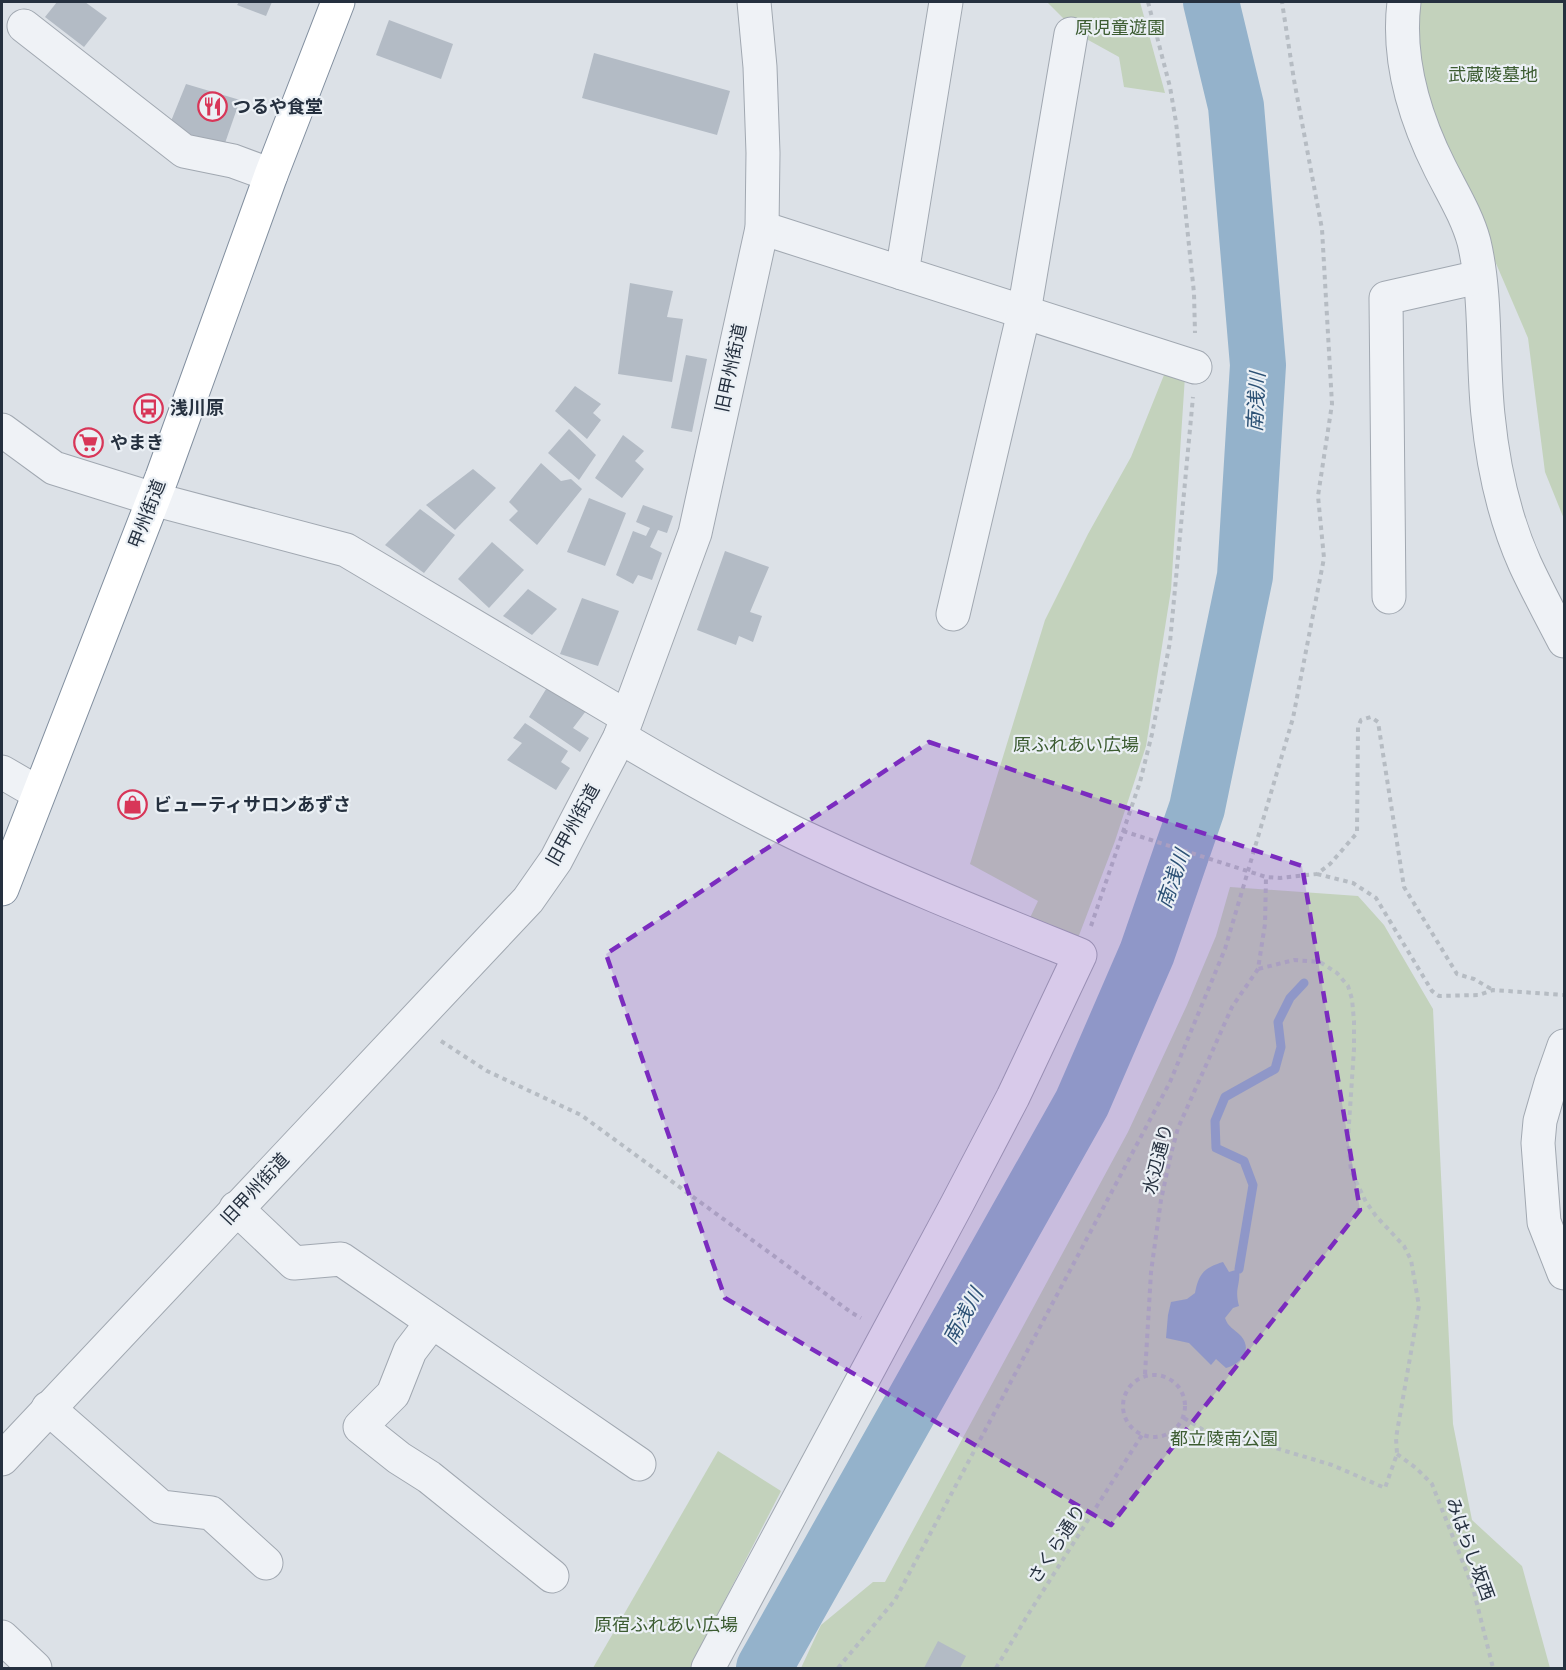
<svg xmlns="http://www.w3.org/2000/svg" width="1566" height="1670" viewBox="0 0 1566 1670" font-family="'IBM Plex Sans','Noto Sans JP',sans-serif">
  <style>
    .green { fill: #c3d2bc }
    .water { fill: #94b2cb }
    .lines { fill: none; stroke-linecap: round; stroke-linejoin: round }
    .stream { stroke: #94b2cb; stroke-width: 9 }
    .river { stroke: #94b2cb; stroke-width: 56 }
    .building { fill: #b3bbc5 }
    .minor-casing { stroke: #a1a8b1; stroke-width: 35 }
    .highway-casing { stroke: #828f9f; stroke-width: 35 }
    .path { stroke: #b6bcc3; stroke-width: 4; stroke-dasharray: 4.5 4.5; stroke-linecap: butt }
    .minor { stroke: #eff2f6; stroke-width: 33 }
    .highway { stroke: #fff; stroke-width: 33 }
    .marked { fill: #7b2cbf; fill-opacity: 0.2; stroke: #7b2cbf; stroke-width: 4.5; stroke-dasharray: 12 8; stroke-linejoin: round }
    .labels { text-anchor: middle; stroke-width: 4.5; stroke-linejoin: round; paint-order: stroke }
    .park-label { font-size: 18px; fill: #3c5c31; stroke: #ebf0f5 }
    .poi-label { font-size: 18px; font-weight: bold; fill: #25303f; stroke: #ebf0f5; text-anchor: start }
    .street-label { font-size: 18px; fill: #25303f; stroke: #ebf0f5 }
    .water-label { font-size: 20px; font-style: italic; fill: #2c5175; stroke: #ebf0f5 }
  </style>
  <rect width="100%" height="100%" fill="#dce1e7"/>
  <g class="green">
    <path d="M1047,2H1140L1165,93L1124,87L1119,57L1081,36Z"/>
    <path d="M1420,2H1564V519L1545,472L1528,338L1425,98L1412,39Z"/>
    <path d="M1166,370L1185,376L1171,590L1146,746L1115,841L1078,938L1027,924L1038,901L970,864L1045,620L1088,534L1131,457Z"/>
    <path d="M1230,887L1358,896L1384,925L1433,1009L1453,1424L1472,1520L1522,1566L1550,1668H801L821,1625L873,1582H885L1128,1132L1187,1005L1216,936Z"/>
    <path d="M718,1451L781,1491L690,1668H593Z"/>
  </g>
  <path class="water" d="M1223,1262L1229,1272L1239,1269C1241,1285 1234,1288 1239,1306L1233,1308L1225,1318C1228,1327 1234,1329 1241,1336C1253,1350 1241,1364 1226,1368L1216,1359L1211,1365L1189,1343L1166,1338L1168,1315L1171,1302L1187,1299L1195,1293C1199,1273 1204,1268 1223,1262Z"/>
  <g class="lines">
    <path class="stream" d="M1239,1269L1253,1185L1244,1161L1216,1148L1215,1121L1225,1097L1275,1069L1281,1047L1278,1022L1290,998L1304,983"/>
    <path class="river" d="M764,1668L1082,1103L1147,953L1197,808L1245,576L1258,365L1236,106L1211,2"/>
  </g>
  <g class="building">
    <path d="M57,2H85L107,18L84,47L45,17Z"/>
    <path d="M239,2H272L266,16L237,5Z"/>
    <path d="M389,20L453,44L441,79L376,55Z"/>
    <path d="M594,53L730,91L717,135L582,98Z"/>
    <path d="M186,84L240,100L224,146L167,131Z"/>
    <path d="M630,283L673,291L667,317L683,319L672,382L618,374Z"/>
    <path d="M686,355L707,359L692,432L671,428Z"/>
    <path d="M575,386L601,404L593,413L601,420L587,439L555,411Z"/>
    <path d="M569,429L596,455L579,480L548,453Z"/>
    <path d="M623,435L644,451L635,461L644,469L622,498L595,478Z"/>
    <path d="M541,463L561,481L571,479L582,489L537,545L509,520L518,511L509,502Z"/>
    <path d="M473,469L496,488L455,530L426,505Z"/>
    <path d="M589,498L626,513L605,566L567,552Z"/>
    <path d="M643,505L673,516L667,533L658,530L650,547L662,553L652,580L638,575L633,584L616,575L633,531L646,536L650,528L636,522Z"/>
    <path d="M420,509L455,535L424,573L385,545Z"/>
    <path d="M492,542L524,570L489,608L458,579Z"/>
    <path d="M725,551L769,567L750,612L762,616L753,642L739,636L736,645L697,630Z"/>
    <path d="M528,589L557,609L532,635L503,616Z"/>
    <path d="M582,598L619,611L598,666L560,654Z"/>
    <path d="M551,681L589,707L573,728L589,738L580,752L529,717Z"/>
    <path d="M525,723L568,751L561,762L570,768L556,790L507,760L522,743L513,738Z"/>
    <path d="M938,1641L966,1656L960,1668H924Z"/>
  </g>
  <g class="lines">
    <defs>
      <g id="minor">
        <path d="M1404,2C1397,60 1414,116 1440,168C1452,192 1467,216 1474,242C1487,297 1482,359 1488,415C1493,466 1504,517 1525,564C1537,590 1551,616 1564,641"/>
        <path d="M24,26L184,151L233,161L271,175"/>
        <path d="M762,228L1195,367"/>
        <path d="M902,273L946,2"/>
        <path d="M2,430L54,468L153,499L346,550L627,717"/>
        <path d="M1389,597L1386,298L1479,277"/>
        <path d="M953,614L1024,312L1071,34"/>
        <path d="M620,737C684,775 749,812 816,843C903,884 991,919 1080,955L1013,1097L956,1206L708,1668"/>
        <path d="M2,772L38,793"/>
        <path d="M1564,1046L1551,1083L1540,1121L1538,1143L1544,1222L1564,1273"/>
        <path d="M236,1208L294,1263L341,1259L639,1464"/>
        <path d="M432,1322L410,1351L393,1394L360,1427L399,1458L429,1477L552,1576"/>
        <path d="M48,1408L161,1507L211,1513L266,1563"/>
        <path d="M2,1459L528,900L556,860L620,737L695,533L762,228L763,153L760,67L754,2"/>
        <path d="M2,1637L35,1668"/>
      </g>
      <path id="highway" d="M2,889L162,477L271,175L338,2"/>
    </defs>
    <use href="#minor" class="minor-casing"/>
    <use href="#highway" class="highway-casing"/>
    <g class="path">
      <path d="M1148,2L1170,87L1176,122L1194,293L1195,333"/>
      <path d="M1123,831L1266,877L1280,878L1317,874L1330,864L1357,833L1358,727L1361,720L1371,717L1378,722L1404,887L1457,974L1474,979L1493,990"/>
      <path d="M1317,874L1353,883L1376,898L1432,991L1439,996L1479,995L1493,990L1564,995"/>
      <path d="M1091,926L1140,782L1152,734L1170,642L1193,397"/>
      <path d="M441,1041L487,1071L581,1115L852,1313L861,1318"/>
      <path d="M1145,1374L1151,1272L1161,1200L1171,1154L1178,1128L1232,1007L1258,969L1265,924L1266,877"/>
      <circle cx="1154" cy="1406" r="31"/>
      <path d="M1184,1418L1213,1436L1272,1447L1332,1465L1385,1488L1397,1454L1396,1438L1419,1306L1411,1260L1404,1246L1376,1216L1366,1202L1351,1171L1348,1139L1354,1049V1021L1352,999L1348,986L1337,973L1320,962L1294,960L1258,969"/>
      <path d="M1397,1454L1416,1468L1432,1484L1473,1588L1493,1668"/>
      <path d="M838,1668L895,1600L1170,1082L1225,949L1293,718L1324,558L1318,496L1332,404L1322,229L1294,80L1282,2"/>
      <path d="M996,1668L1029,1613L1142,1435"/>
    </g>
    <use href="#minor" class="minor"/>
    <use href="#highway" class="highway"/>
  </g>
  <path class="marked" d="M929,742L1302,866L1360,1210L1111,1525L725,1298L606,954Z"/>
  <defs>
    <symbol id="restaurant-ring" viewBox="-11 -11 22 22"><circle r="9.5" fill="#ebf0f5" stroke="#d83658" stroke-width="1.5"/><path d="M-5-6h1v4h1v-4h1v4h1v-4h1v5L-1.5 .5V6h-2V.5L-5-1ZM5-6V6H3V1.5H1.5Q1.5-4 5-6Z" fill="#d83658"/></symbol>
    <symbol id="bus-ring" viewBox="-11 -11 22 22"><circle r="9.5" fill="#ebf0f5" stroke="#d83658" stroke-width="1.5"/><path d="M-5-6H5V4H4V6H2V4H-2V6H-4V4H-5ZM-3.5-4V0h7V-4ZM-3.5 1.2v1.5H-2V1.2ZM2 1.2v1.5H3.5V1.2Z" fill="#d83658"/></symbol>
    <symbol id="supermarket-ring" viewBox="-11 -11 22 22"><circle r="9.5" fill="#ebf0f5" stroke="#d83658" stroke-width="1.5"/><path d="M-6-5.5h2.5l.6 2H6L4.5 2H-2.5L-4.4-4H-6ZM-1.5 3.2a1.3 1.3 0 1 0 .1 0ZM3 3.2a1.3 1.3 0 1 0 .1 0Z" fill="#d83658"/></symbol>
    <symbol id="shop-ring" viewBox="-11 -11 22 22"><circle r="9.5" fill="#ebf0f5" stroke="#d83658" stroke-width="1.5"/><path d="M-5-2.5h2.3a2.7 3.5 0 0 1 5.4 0H5L5.5 6h-11ZM-1.5-2.5h3a1.5 2.3 0 0 0-3 0Z" fill="#d83658"/></symbol>
  </defs>
  <g fill-rule="evenodd">
    <use href="#restaurant-ring" x="196" y="90" width="33" height="33"/>
    <use href="#bus-ring" x="132" y="392" width="33" height="33"/>
    <use href="#supermarket-ring" x="72" y="426" width="33" height="33"/>
    <use href="#shop-ring" x="116" y="788" width="33" height="33"/>
  </g>
  <g class="labels">
    <g class="park-label">
      <text x="1120" y="34">原児童遊園</text>
      <text x="1493" y="81">武蔵陵墓地</text>
      <text x="1076" y="751">原ふれあい広場</text>
      <text x="1224" y="1445">都立陵南公園</text>
      <text x="666" y="1631">原宿ふれあい広場</text>
    </g>
    <g class="poi-label">
      <text x="233" y="113">つるや食堂</text>
      <text x="170" y="414">浅川原</text>
      <text x="110" y="449">やまき</text>
      <text x="154" y="811">ビューティサロンあずさ</text>
    </g>
    <g class="street-label">
      <text transform="translate(731 368) rotate(-78)" y="6">旧甲州街道</text>
      <text transform="translate(147 514) rotate(-69)" y="6">甲州街道</text>
      <text transform="translate(573 825) rotate(-61)" y="6">旧甲州街道</text>
      <text transform="translate(1158 1159) rotate(-76)" y="6">水辺通り</text>
      <text transform="translate(255 1189) rotate(-47)" y="6">旧甲州街道</text>
      <text transform="translate(1057 1544) rotate(-57)" y="6">さくら通り</text>
      <text transform="translate(1470 1549) rotate(70)" y="6">みはらし坂西</text>
    </g>
    <g class="water-label">
      <text transform="translate(1256 402) rotate(-87)" y="7">南浅川</text>
      <text transform="translate(1173 879) rotate(-71)" y="7">南浅川</text>
      <text transform="translate(963 1316) rotate(-61)" y="7">南浅川</text>
    </g>
  </g>
  <rect width="1566" height="1670" fill="none" stroke="#25303f" stroke-width="6"/>
</svg>
